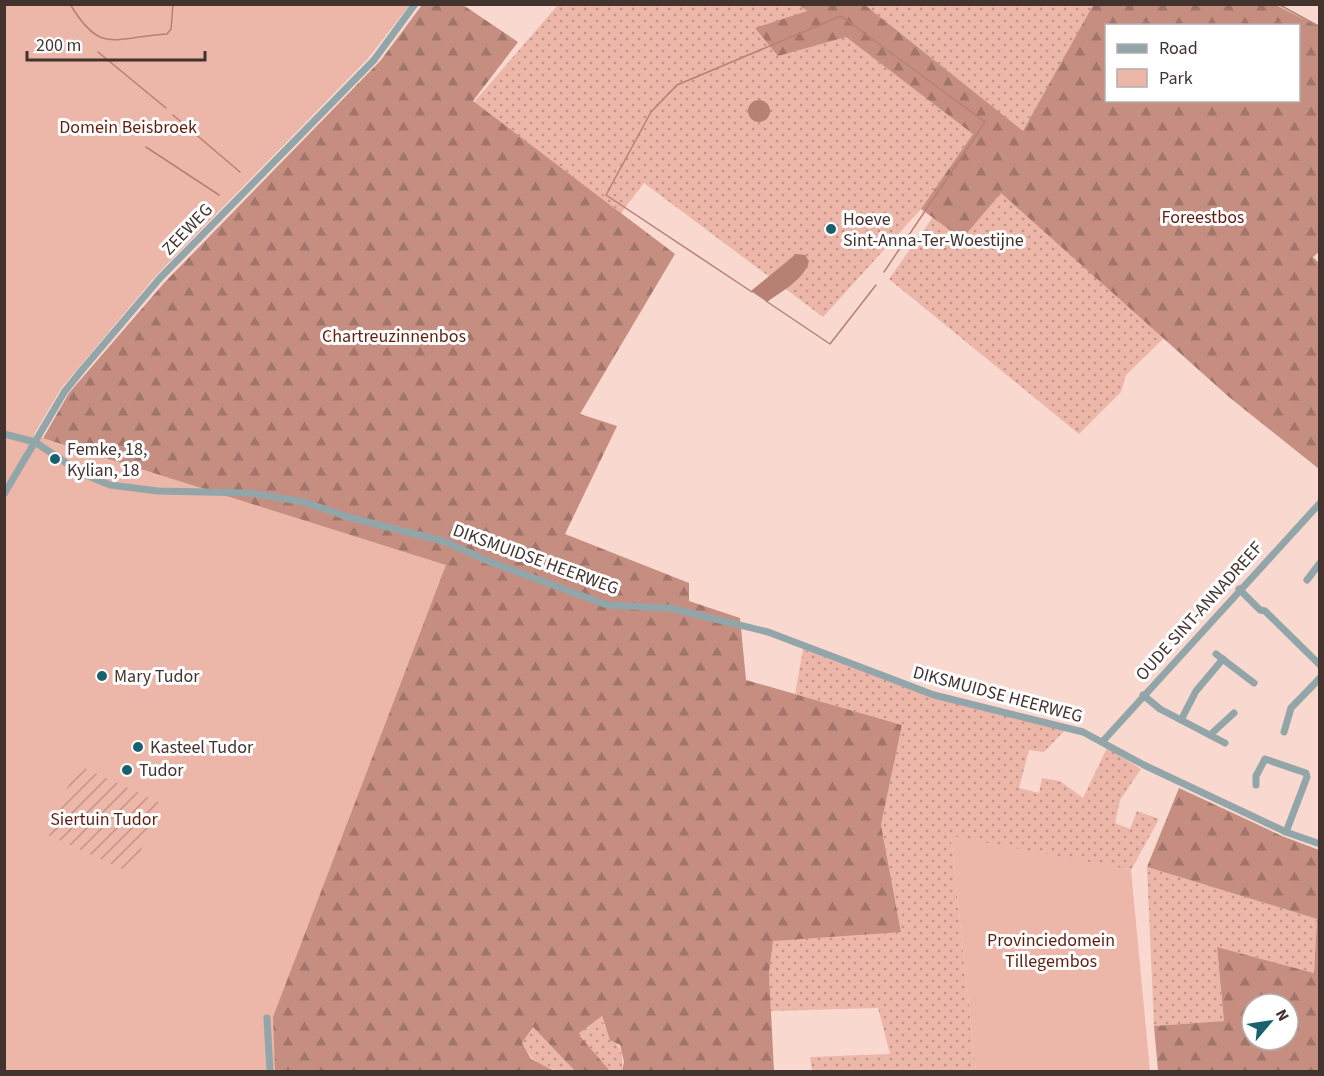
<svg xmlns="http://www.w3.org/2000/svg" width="1324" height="1076" viewBox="0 0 1324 1076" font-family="'Source Sans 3',sans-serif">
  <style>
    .grass { fill: url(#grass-dots) }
    .forest { fill: url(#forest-firs); fill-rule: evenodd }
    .park { fill: #ecb6a9 }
    .garden { fill: url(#garden-furrows) }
    .water { fill: #b68073 }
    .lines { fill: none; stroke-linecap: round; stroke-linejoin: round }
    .stream { stroke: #b68073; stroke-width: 1.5 }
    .minor { stroke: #92a5a9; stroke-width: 7 }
    .poi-dot { fill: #186270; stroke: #fff; stroke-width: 2 }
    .labels { text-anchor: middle; stroke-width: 6; stroke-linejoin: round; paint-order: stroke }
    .park-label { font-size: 18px; fill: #601e0f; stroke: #fff }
    .poi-label { font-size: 18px; fill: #43332f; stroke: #fff; text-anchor: start }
    .street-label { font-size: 18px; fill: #43332f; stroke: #fff }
  </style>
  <defs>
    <pattern id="grass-dots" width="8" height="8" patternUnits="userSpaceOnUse" patternTransform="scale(1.5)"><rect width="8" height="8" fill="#ecb6a9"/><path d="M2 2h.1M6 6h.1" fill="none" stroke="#c1958a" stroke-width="1.8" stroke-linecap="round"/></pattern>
    <pattern id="forest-firs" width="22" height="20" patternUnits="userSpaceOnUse" patternTransform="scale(1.5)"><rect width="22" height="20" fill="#c58e81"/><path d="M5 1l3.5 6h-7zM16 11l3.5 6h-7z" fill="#a2756a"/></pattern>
    <pattern id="garden-furrows" width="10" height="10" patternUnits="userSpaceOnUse" patternTransform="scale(1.5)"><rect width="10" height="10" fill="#ecb6a9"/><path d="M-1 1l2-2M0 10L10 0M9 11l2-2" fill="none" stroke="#c1958a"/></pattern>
  </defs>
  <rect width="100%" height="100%" fill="#f9d8cf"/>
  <g class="grass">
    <path d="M558,5H799L846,37L974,134L921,209L823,317L644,183L621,213L474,102Z"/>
    <path d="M865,5H1093L1023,132Z"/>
    <path d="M1001,192L1164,338L1126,375L1121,392L1079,434L889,279L933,217L962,239Z"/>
    <path d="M803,649L917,692L1065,730L1044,752L1029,750L1019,788L1039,793L1042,778L1060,781L1083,798L1107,748L1141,769L1120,800L1115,823L1130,829L1137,811L1159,819L1131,870L951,837L976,1071H812L810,1057L890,1054L878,1008L771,1011L769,973L773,940L901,931L881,825L902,725L795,694Z"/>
    <path d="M1147,867L1317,919L1314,973L1217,947L1224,1021L1154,1026Z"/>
    <path d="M602,1016C606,1043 626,1038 622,1071H610L577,1034Z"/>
    <path d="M533,1027L575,1071C548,1071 535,1068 522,1043Z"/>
  </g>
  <g class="forest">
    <path d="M5,5H409L367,59L156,275L61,388L33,435L42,440L69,393L164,283L381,60L422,5H463L518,42L473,101L675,254L580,414L617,426L565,534L689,583V601L740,618L746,680L902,725L881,825L901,932L773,941L769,973L774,1071H622L624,1062L620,1045L610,1040L602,1016L578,1034L610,1071H575L533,1027L522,1043L531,1059L554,1071H108L4,370Z"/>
    <path d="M799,5H865L1023,131L1093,5H1276L1319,27L1320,251L1313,257L1320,264L1319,469L1229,397L1001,193L962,239L921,209L973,134L846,37L778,56L755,28L807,11ZM1106,26H1298V100H1106Z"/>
    <path d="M1179,788L1282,836L1319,850V1071H1158L1154,1026L1224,1021L1217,947L1314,973L1317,919L1147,867ZM1252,1004H1288V1040H1252Z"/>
  </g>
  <g class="park">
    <path d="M5,5H409L367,59L156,275L61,388L33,435L446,565L273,1017L275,1071L5,1072Z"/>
    <path d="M951,836L1131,870L1150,1071H976Z"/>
  </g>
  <path class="garden" d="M78,765L161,803L131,873L46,834Z"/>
  <g class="water">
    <circle cx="759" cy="111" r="11"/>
    <path d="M796,254L805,255L809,261C805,279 782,291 767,302L751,291Z"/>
  </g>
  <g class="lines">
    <g class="stream">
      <path d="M70,4C101,56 114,37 167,34L171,29L173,4"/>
      <path d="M1278,4L1320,27"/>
      <path d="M98,52L166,108"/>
      <path d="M173,115L240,172"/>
      <path d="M146,147L219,195"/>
      <path d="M752,292L606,195L651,112L677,85L841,16L985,122L884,272"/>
      <path d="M766,301L830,344L876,285"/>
    </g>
    <g class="minor">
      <path d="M4,434L35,442L81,473L110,485L158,491L249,493L304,502L348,517L443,541L488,561L607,605L670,608L768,632L934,695L1083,732L1144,765L1286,832L1320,844"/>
      <path d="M4,494L65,391L82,370L160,278L374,60L415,4"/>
      <path d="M1307,580L1320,563"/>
      <path d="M1239,589L1260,610L1265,611L1320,665"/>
      <path d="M1216,654L1254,683"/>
      <path d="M1143,695L1160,709L1225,743"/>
      <path d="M1181,720L1196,691L1223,659"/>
      <path d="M1284,732L1291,708L1320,678"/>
      <path d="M1210,735L1234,713"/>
      <path d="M1103,741L1320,503"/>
      <path d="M1256,785V776L1265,759L1306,773L1307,777L1286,832"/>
      <path d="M267,1018L270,1072"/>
    </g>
  </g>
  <g class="poi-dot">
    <circle cx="831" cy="229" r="6"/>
    <circle cx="55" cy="459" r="6"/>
    <circle cx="102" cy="676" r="6"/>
    <circle cx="138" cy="747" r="6"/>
    <circle cx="127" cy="770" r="6"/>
  </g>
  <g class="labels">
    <g class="park-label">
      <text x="128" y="133">Domein Beisbroek</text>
      <text x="1203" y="223">Foreestbos</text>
      <text x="394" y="342">Chartreuzinnenbos</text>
      <text x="104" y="825">Siertuin Tudor</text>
      <text x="1051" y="946">Provinciedomein<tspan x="1051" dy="21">Tillegembos</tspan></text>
    </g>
    <g class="poi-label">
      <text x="843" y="225">Hoeve<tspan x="843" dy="21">Sint-Anna-Ter-Woestijne</tspan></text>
      <text x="67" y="455">Femke, 18,<tspan x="67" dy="21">Kylian, 18</tspan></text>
      <text x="114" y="682">Mary Tudor</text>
      <text x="150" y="753">Kasteel Tudor</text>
      <text x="139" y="776">Tudor</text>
    </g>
    <g class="street-label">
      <text transform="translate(187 229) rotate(-46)" y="6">ZEEWEG</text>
      <text transform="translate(536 559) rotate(20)" y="6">DIKSMUIDSE HEERWEG</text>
      <text transform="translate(1199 611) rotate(-48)" y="6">OUDE SINT-ANNADREEF</text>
      <text transform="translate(998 694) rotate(15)" y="6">DIKSMUIDSE HEERWEG</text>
    </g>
  </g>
  <rect width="1324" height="1076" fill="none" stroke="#43332f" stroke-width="12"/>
  <rect x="1105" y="24" width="195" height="78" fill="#ffffff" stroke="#b4adac" stroke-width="1.5"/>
  <rect x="1117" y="44" width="30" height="9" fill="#92a5a9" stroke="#b4adac" stroke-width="1.5"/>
  <text x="1159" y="54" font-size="18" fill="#43332f">Road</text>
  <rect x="1117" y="69" width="30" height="18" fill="#ecb6a9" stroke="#b4adac" stroke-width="1.5"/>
  <text x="1159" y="84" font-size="18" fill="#43332f">Park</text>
  <g transform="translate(1270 1022) rotate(61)"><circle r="28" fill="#ffffff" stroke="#b4adac" stroke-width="1.5"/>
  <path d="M0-4.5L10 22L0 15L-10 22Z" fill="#186270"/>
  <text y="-9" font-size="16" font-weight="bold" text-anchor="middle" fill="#43332f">N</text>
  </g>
  <path d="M27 51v9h178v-9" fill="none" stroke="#43332f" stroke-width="3"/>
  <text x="36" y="51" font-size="18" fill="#43332f" stroke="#ffffff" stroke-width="4.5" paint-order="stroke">200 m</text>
</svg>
